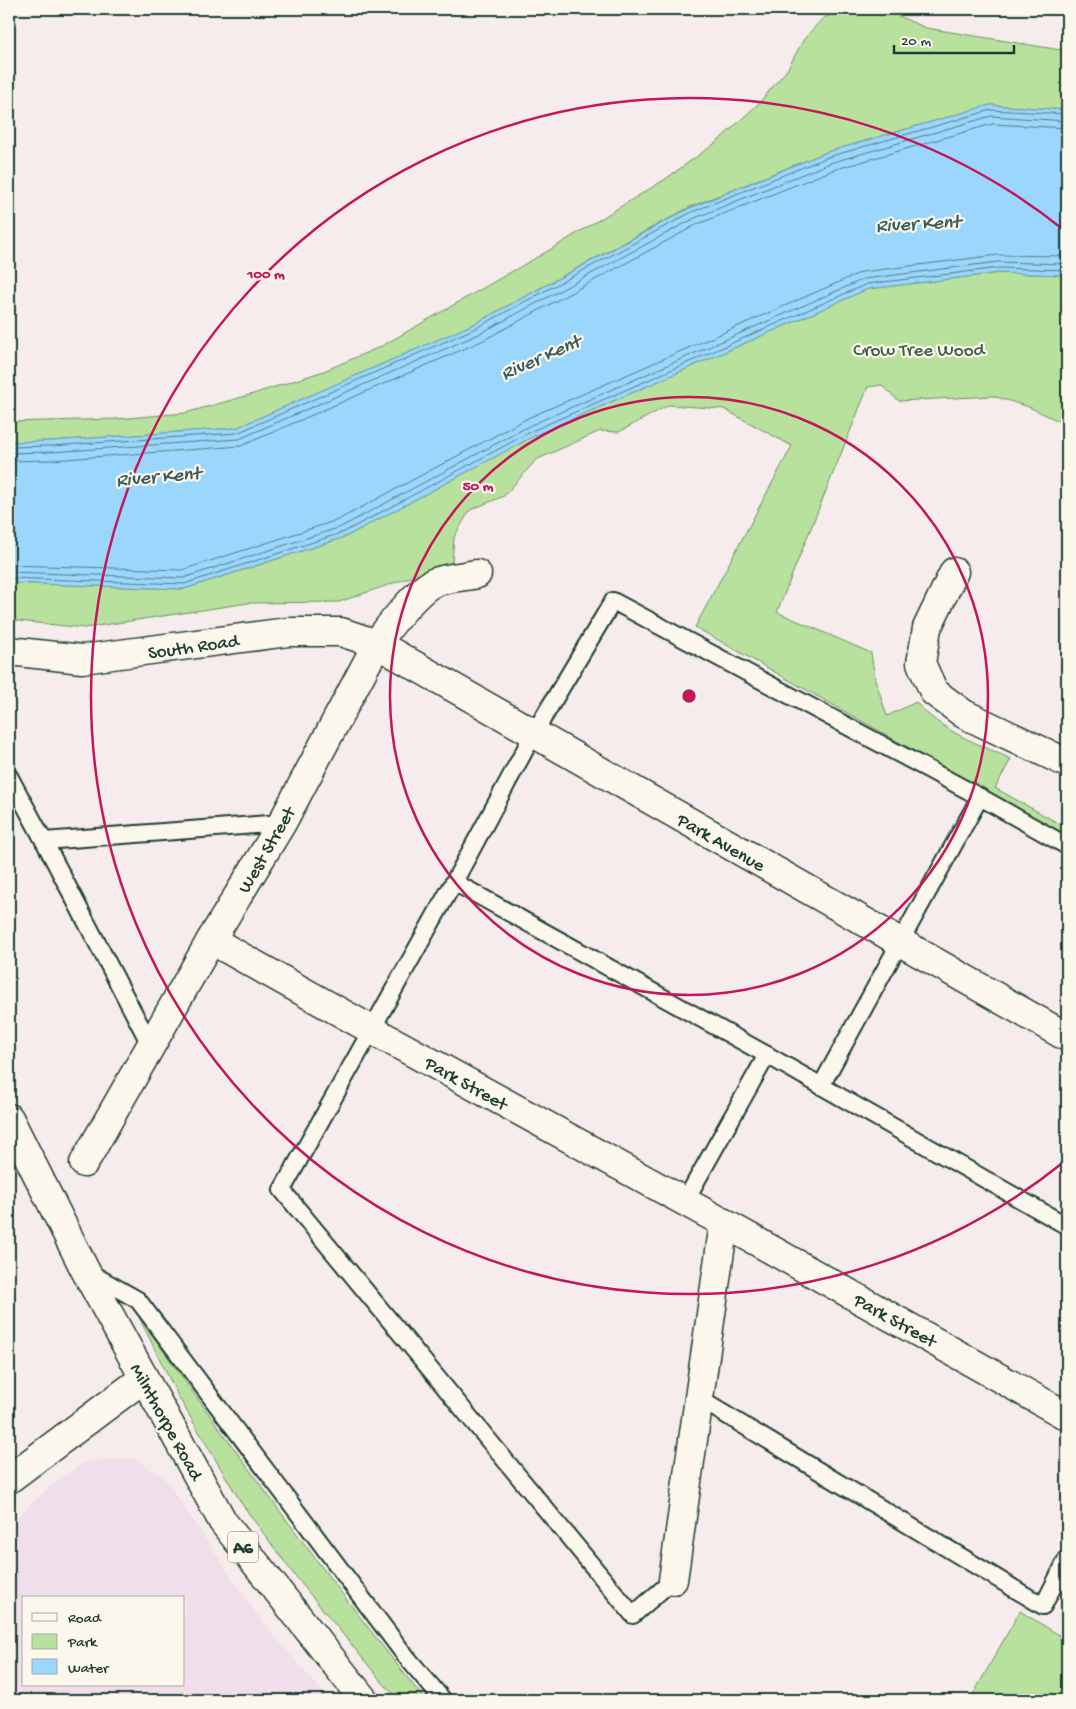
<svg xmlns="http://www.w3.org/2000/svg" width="1076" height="1709" viewBox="0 0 1076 1709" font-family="'Gochi Hand',sans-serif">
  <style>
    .built { fill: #f0deea; fill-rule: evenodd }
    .green { fill: #b8e19d; stroke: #6c8f68 }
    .water { fill: #9bd7fc; stroke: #6999ac }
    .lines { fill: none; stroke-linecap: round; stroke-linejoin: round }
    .shore { stroke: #517b84; stroke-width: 1 }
    .service-casing { stroke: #1f3d34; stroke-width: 20 }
    .minor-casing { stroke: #1f3d34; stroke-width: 31 }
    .trunk-casing { stroke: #1f3d34; stroke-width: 31 }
    .service { stroke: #fbf7ec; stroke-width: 16 }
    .minor { stroke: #fbf7ec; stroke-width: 28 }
    .trunk { stroke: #fbf7ec; stroke-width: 28 }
    .ring { fill: none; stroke: #c2185b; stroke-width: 2.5 }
    .labels { text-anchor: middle; stroke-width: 4.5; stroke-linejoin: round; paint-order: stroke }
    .shield { fill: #fbf7ec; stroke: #61756b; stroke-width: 1 }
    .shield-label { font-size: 18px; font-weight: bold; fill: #1f3d34 }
    .park-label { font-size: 19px; fill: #3e5e49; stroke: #fbf7ec }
    .street-label { font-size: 19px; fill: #1f3d34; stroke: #fbf7ec }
    .water-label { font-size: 20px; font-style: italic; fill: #385c5c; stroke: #fbf7ec }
    .centre { fill: #c2185b; stroke: #fbf7ec; stroke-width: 2.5 }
    .ring-label { font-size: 15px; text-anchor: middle; font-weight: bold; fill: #c2185b; stroke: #fbf7ec; stroke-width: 4.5; stroke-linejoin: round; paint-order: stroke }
  </style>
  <rect width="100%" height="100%" fill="#f6eceb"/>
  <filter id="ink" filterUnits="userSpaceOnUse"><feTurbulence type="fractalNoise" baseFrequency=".02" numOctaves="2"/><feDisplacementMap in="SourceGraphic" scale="10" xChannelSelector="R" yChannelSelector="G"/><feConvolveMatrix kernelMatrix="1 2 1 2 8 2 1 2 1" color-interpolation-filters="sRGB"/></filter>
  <g filter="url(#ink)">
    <path class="built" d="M136,1459L165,1479L260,1619L329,1700H9V1530L18,1516L48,1488L86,1461ZM24,1598H184V1685H24Z"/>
    <g class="green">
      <path d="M845,9H882L926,28L1067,51V110L990,105L827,152L690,207L474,324L236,428L51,441L9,442V422L117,419L185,413L253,394L324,371L382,346L553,248L664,180L717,142L758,104L787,70L804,39L823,18Z"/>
      <path d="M999,273L1067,275V425L1029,407L993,396L899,401L881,385L868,387L777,612L871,653L875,679L887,716L916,702C940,731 977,743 1011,759L995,788L1067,828V837L695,627L792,446L724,409L669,405L619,432L600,431L536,460L504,496L470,510L454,537L452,563L339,602L248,603L84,628L9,620V583L184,589L345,537L536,435L868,289Z"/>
      <path d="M138,1315C231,1446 325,1575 425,1700H399L382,1682L292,1572L242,1504L179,1398Z"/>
      <path d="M1020,1611L1067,1640V1700H970Z"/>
    </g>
    <path class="water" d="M990,105L1067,110V275L999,273L868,289L536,435L345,537L184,589L9,583V442L51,441L236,428L474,324L690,208L827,152Z"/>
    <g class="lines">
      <g class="shore">
        <path d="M9,447L51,446L237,433L476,328L692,212L828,157L991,110L1067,114"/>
        <path d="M9,453L51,452L239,439L479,334L695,218L830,163L991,116L1067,121"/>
        <path d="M9,461L52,460L241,446L482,341L698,224L833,170L992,124L1067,128"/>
        <path d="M9,565L182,570L338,520L528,418L862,272L998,255L1067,256"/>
        <path d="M9,572L183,578L341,527L531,425L864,279L998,262L1067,264"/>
        <path d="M9,578L184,584L344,532L534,430L867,284L999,268L1067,270"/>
      </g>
      <defs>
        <g id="service">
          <path d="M9,776L44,841L151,1046"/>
          <path d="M44,841L282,823"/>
          <path d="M454,882L767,1055L1067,1226"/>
          <path d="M821,1086L980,797"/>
          <path d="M685,1201L767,1055"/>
          <path d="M90,1273L138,1300L404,1654L443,1700"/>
          <path d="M698,1398L1043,1606L1067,1559"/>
          <path d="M673,1580L633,1615L282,1190L454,882L534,733L613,601L980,797L1067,846"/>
        </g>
        <g id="minor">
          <path d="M954,572L927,628L921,663L934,692L964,714L1067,763"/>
          <path d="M9,651L82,659L288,632H341L377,644L1067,1037"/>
          <path d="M211,940L372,1030L724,1223L1067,1416"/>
          <path d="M84,1163L211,940L282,823L377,644C387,628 418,589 435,582C449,577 463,577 477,574"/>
          <path d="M9,1479L144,1378"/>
          <path d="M673,1580L724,1223"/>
        </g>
        <path id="trunk" d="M9,1118L85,1270L223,1522L364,1700"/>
      </defs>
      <use href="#service" class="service-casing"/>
      <use href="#minor" class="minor-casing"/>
      <use href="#trunk" class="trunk-casing"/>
      <use href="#service" class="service"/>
      <use href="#minor" class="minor"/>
      <use href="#trunk" class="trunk"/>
    </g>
  </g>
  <g class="ring">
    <circle cx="689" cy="696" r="299"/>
    <path d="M1065 1161A598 598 0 1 1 1065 231"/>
  </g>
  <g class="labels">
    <rect class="shield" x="228" y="1531.5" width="30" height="31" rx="4"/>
    <g class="shield-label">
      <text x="243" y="1553">A6</text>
    </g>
    <g class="park-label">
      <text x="919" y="355">Crow Tree Wood</text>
    </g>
    <g class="street-label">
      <text transform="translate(193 645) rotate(-8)" y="7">South Road</text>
      <text transform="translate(722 841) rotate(30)" y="7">Park Avenue</text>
      <text transform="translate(265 849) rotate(-60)" y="7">West Street</text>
      <text transform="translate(467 1082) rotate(29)" y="7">Park Street</text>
      <text transform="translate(896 1319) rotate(29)" y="7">Park Street</text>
      <text transform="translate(168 1421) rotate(61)" y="7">Milnthorpe Road</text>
    </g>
    <g class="water-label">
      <text transform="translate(918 222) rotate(-3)" y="7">River Kent</text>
      <text transform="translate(540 356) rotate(-24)" y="7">River Kent</text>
      <text transform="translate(158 475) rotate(-5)" y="7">River Kent</text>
    </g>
  </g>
  <circle cx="689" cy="696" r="8" class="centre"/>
  <g class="ring-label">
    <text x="266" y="278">100 m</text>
    <text x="478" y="490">50 m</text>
  </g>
  <rect width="1076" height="1709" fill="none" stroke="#fbf7ec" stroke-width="30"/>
  <rect x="15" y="15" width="1046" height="1679" fill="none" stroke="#1f3d34" stroke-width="2" filter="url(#ink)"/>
  <rect x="22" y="1596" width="162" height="90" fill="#fbf7ec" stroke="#a3ada2"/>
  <rect x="32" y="1613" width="25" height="8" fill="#fbf7ec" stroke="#a3ada2"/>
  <text x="68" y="1622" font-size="15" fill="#1f3d34">Road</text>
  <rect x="32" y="1634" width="25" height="15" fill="#b8e19d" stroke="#a3ada2"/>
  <text x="68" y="1646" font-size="15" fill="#1f3d34">Park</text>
  <rect x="32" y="1659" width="25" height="15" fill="#9bd7fc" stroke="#a3ada2"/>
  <text x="68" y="1672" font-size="15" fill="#1f3d34">Water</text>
  <path d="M894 45v8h120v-8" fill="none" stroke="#1f3d34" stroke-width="2.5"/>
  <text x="901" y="45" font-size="15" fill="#1f3d34" stroke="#fbf7ec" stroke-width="4" paint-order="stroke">20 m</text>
</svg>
